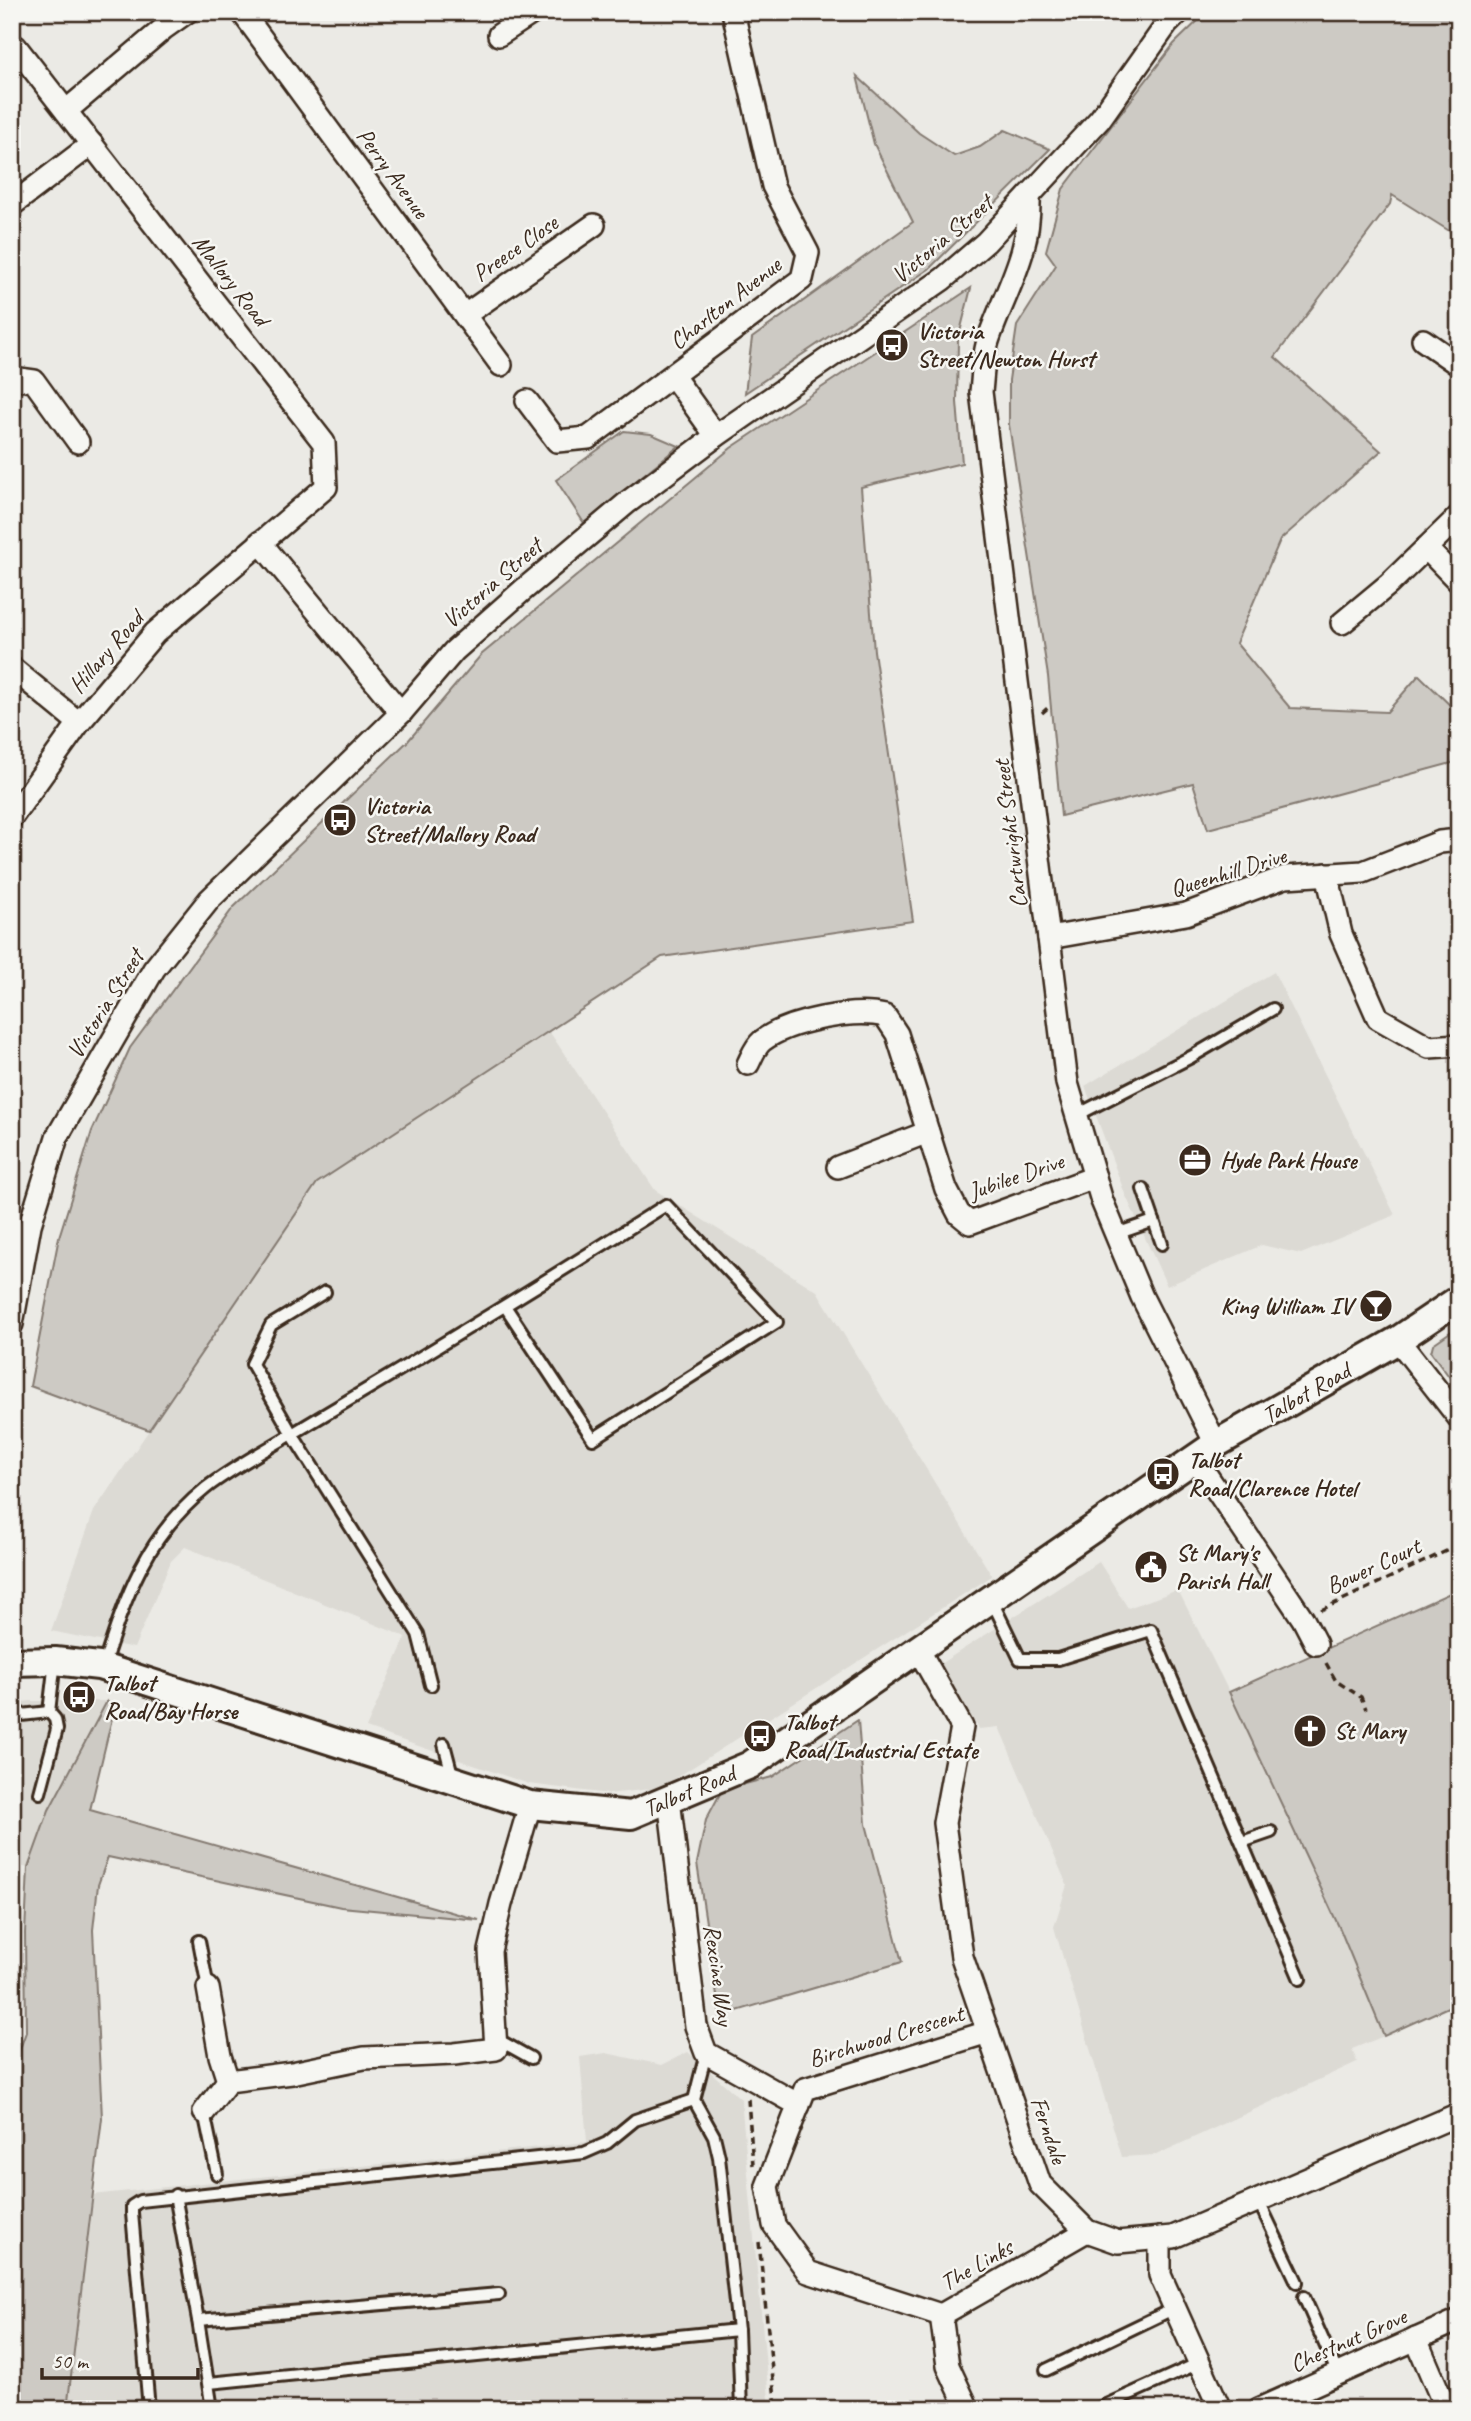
<svg xmlns="http://www.w3.org/2000/svg" width="1471" height="2421" viewBox="0 0 1471 2421" font-family="Caveat,sans-serif">
  <style>
    .built { fill: #dcdad4 }
    .green { fill: #cdcac4; stroke: #847a71; stroke-width: 2 }
    .lines { fill: none; stroke-linecap: round; stroke-linejoin: round }
    .service-casing { stroke: #3b2a1e; stroke-width: 16 }
    .minor-casing { stroke: #3b2a1e; stroke-width: 26 }
    .tertiary-casing { stroke: #3b2a1e; stroke-width: 32 }
    .path { stroke: #3b2a1e; stroke-width: 3.5; stroke-dasharray: 7 5; stroke-linecap: butt }
    .service { stroke: #f6f6f2; stroke-width: 10 }
    .minor { stroke: #f6f6f2; stroke-width: 21 }
    .tertiary { stroke: #f6f6f2; stroke-width: 26 }
    .labels { text-anchor: middle; stroke-width: 5; stroke-linejoin: round; paint-order: stroke }
    .street-label { font-size: 24px; fill: #3b2a1e; stroke: #f6f6f2 }
    .poi-label { font-size: 24px; font-weight: bold; fill: #3b2a1e; stroke: #f6f6f2; text-anchor: start }
  </style>
  <rect width="100%" height="100%" fill="#ebeae5"/>
  <filter id="ink" filterUnits="userSpaceOnUse"><feTurbulence type="fractalNoise" baseFrequency=".0143" numOctaves="2"/><feDisplacementMap in="SourceGraphic" scale="14" xChannelSelector="R" yChannelSelector="G"/><feConvolveMatrix kernelMatrix="1 2 1 2 8 2 1 2 1" color-interpolation-filters="sRGB"/></filter>
  <g filter="url(#ink)">
    <g class="built">
      <path d="M1274,972L1395,1215L1301,1254L1262,1245L1167,1286L1125,1194L1085,1086Z"/>
      <path d="M549,1031L655,1190L817,1291L992,1576L660,1788L608,1794L529,1784L366,1728L406,1637L185,1547L171,1561L134,1648L51,1631L94,1511L317,1183Z"/>
      <path d="M1099,1562L1128,1608L1178,1590L1229,1692L1340,1929L1384,2036L1352,2049L1357,2062L1156,2155L1122,2157L1054,1927L1067,1885L999,1727L979,1729L940,1664Z"/>
      <path d="M31,1701H107L49,1810L28,1868L12,1864V1703Z"/>
      <path d="M688,2052L741,2099L770,2409H67L92,2195L587,2142L580,2057L606,2053L662,2065Z"/>
    </g>
    <g class="green">
      <path d="M1207,12H1459V237L1392,195L1390,204L1275,357L1381,451L1280,540L1236,643L1290,708L1387,712L1419,675L1459,714V761L1208,829L1193,783L1061,816L1048,676L1009,425V380L1017,326L1056,265L1046,251L1063,189L1174,44Z"/>
      <path d="M857,76L919,133L954,156L980,147L1005,130L1050,149L929,269L745,393L752,338L913,222L874,144Z"/>
      <path d="M971,288L958,340L957,402L962,463L861,487L874,651L913,921L662,957L317,1183L149,1430L30,1386L59,1237L92,1131L130,1048L233,908L408,741L481,655L731,448Z"/>
      <path d="M624,431L651,434L679,446L584,523L556,480Z"/>
      <path d="M1459,1326V1390L1431,1352L1433,1344Z"/>
      <path d="M1459,1589V2002L1384,2036L1340,1929L1229,1692Z"/>
      <path d="M107,1701L114,1710L90,1810L479,1920L341,1907L108,1857L98,1885L93,1930L102,2118L67,2409H12V2071L26,2032L25,1933L28,1868L49,1810Z"/>
      <path d="M858,1720L866,1824L902,1962L720,2016L697,1863L706,1820L722,1790L772,1777Z"/>
    </g>
    <g class="lines">
      <defs>
        <g id="service">
          <path d="M1077,1115L1191,1057L1273,1009"/>
          <path d="M1143,1189L1154,1221"/>
          <path d="M1116,1234L1154,1221L1162,1244"/>
          <path d="M991,1599L1020,1659H1058L1151,1630L1300,1979"/>
          <path d="M103,1667C126,1596 145,1537 206,1488C232,1468 264,1451 292,1434L252,1364L271,1325L325,1292"/>
          <path d="M431,1685L418,1634L292,1434C419,1359 543,1283 666,1205L777,1322L593,1439L505,1306"/>
          <path d="M12,1716L49,1712"/>
          <path d="M444,1744L453,1778"/>
          <path d="M40,1793L57,1729L55,1719L49,1712L55,1661"/>
          <path d="M1242,1842L1271,1832"/>
          <path d="M199,1941L208,1988"/>
          <path d="M496,2049L504,2043L531,2058"/>
          <path d="M706,2053L694,2100L714,2136L719,2157L738,2330L741,2409"/>
          <path d="M204,2112L217,2174"/>
          <path d="M175,2195L198,2320L212,2409"/>
          <path d="M1258,2200L1297,2282"/>
          <path d="M1304,2297L1338,2374"/>
          <path d="M198,2320L499,2294"/>
          <path d="M1046,2370L1175,2308"/>
          <path d="M209,2383L738,2330"/>
          <path d="M149,2409L132,2213V2206L140,2201L584,2153L607,2143L635,2120L694,2100"/>
          <path d="M1097,2409L1199,2363"/>
        </g>
        <g id="minor">
          <path d="M242,12L501,365"/>
          <path d="M499,35L534,12"/>
          <path d="M66,111L163,29L187,12"/>
          <path d="M1029,196C1031,253 1007,287 989,338C983,354 983,375 981,392L1067,1083L1102,1201L1142,1297L1216,1444"/>
          <path d="M12,205L92,144"/>
          <path d="M465,315L594,225"/>
          <path d="M1423,340L1459,365"/>
          <path d="M673,376L716,436"/>
          <path d="M12,378L34,381L78,442"/>
          <path d="M527,401L557,441L588,438L802,279L808,253L773,186L733,12"/>
          <path d="M260,542L401,713"/>
          <path d="M1426,548L1459,582"/>
          <path d="M1342,623L1389,584L1459,516"/>
          <path d="M12,668L79,723"/>
          <path d="M12,817L79,723L155,633L326,487L324,443L16,47"/>
          <path d="M1327,874L1341,934L1378,1018L1429,1047L1459,1045"/>
          <path d="M1049,938L1186,914L1285,877L1363,872L1440,842L1459,840"/>
          <path d="M748,1064C752,1056 755,1047 762,1041C788,1021 854,1008 885,1016L897,1034L946,1189L959,1214L970,1223L1095,1177"/>
          <path d="M838,1167L928,1132"/>
          <path d="M12,1324L30,1225L57,1137L154,969L209,900L401,713L454,651L522,591L628,502L716,436L943,279L986,242L1100,119L1167,24L1179,12"/>
          <path d="M1398,1340L1459,1418"/>
          <path d="M1195,1458L1303,1619L1316,1644"/>
          <path d="M918,1649L962,1727L944,1823L962,1957L1040,2184L1087,2231L1118,2242L1173,2237L1459,2114"/>
          <path d="M669,1799L696,2026L706,2053L799,2105"/>
          <path d="M228,2081L292,2073L364,2058L454,2054L496,2049L490,1951L501,1904L530,1805"/>
          <path d="M204,2112L228,2081L220,2056L208,1988"/>
          <path d="M1160,2238V2275L1220,2409"/>
          <path d="M941,2315L808,2272L774,2225L767,2186L805,2089L988,2032"/>
          <path d="M1416,2339L1446,2409"/>
          <path d="M968,2409L948,2366L941,2315L1087,2231"/>
          <path d="M1259,2409L1459,2320"/>
        </g>
        <path id="tertiary" d="M12,1662L55,1661L99,1666L530,1805L631,1815L750,1765L1216,1444L1398,1340L1459,1299"/>
      </defs>
      <use href="#service" class="service-casing"/>
      <use href="#minor" class="minor-casing"/>
      <use href="#tertiary" class="tertiary-casing"/>
      <g class="path">
        <path d="M1042,713L1051,705"/>
        <path d="M1321,1610L1459,1545"/>
        <path d="M1326,1663L1336,1681L1361,1697L1366,1709"/>
        <path d="M748,2099L753,2165"/>
        <path d="M759,2242L776,2409"/>
      </g>
      <use href="#service" class="service"/>
      <use href="#minor" class="minor"/>
      <use href="#tertiary" class="tertiary"/>
    </g>
  </g>
  <defs>
    <symbol id="bus-disc" viewBox="-11 -11 22 22"><circle r="9.5" fill="#3b2a1e" stroke="#f6f6f2"/><path d="M-5-6H5V4H4V6H2V4H-2V6H-4V4H-5ZM-3.5-4V0h7V-4ZM-3.5 1.2v1.5H-2V1.2ZM2 1.2v1.5H3.5V1.2Z" fill="#fff"/></symbol>
    <symbol id="office-disc" viewBox="-11 -11 22 22"><circle r="9.5" fill="#3b2a1e" stroke="#f6f6f2"/><path d="M-6-3h4V-5.5h4V-3h4V5H-6ZM-1-4.5V-3h2v-1.5ZM-6 0V1H6V0Z" fill="#fff"/></symbol>
    <symbol id="bar-disc" viewBox="-11 -11 22 22"><circle r="9.5" fill="#3b2a1e" stroke="#f6f6f2"/><path d="M-6-5H6L.8 .8V4.5H3.5V6h-7V4.5H-.8V.8Z" fill="#fff"/></symbol>
    <symbol id="civic-disc" viewBox="-11 -11 22 22"><circle r="9.5" fill="#3b2a1e" stroke="#f6f6f2"/><path d="M-.6-6.5H3V-4.5H.6V-3L4-1V1h2V6H-6V1h2V-1L-.6-3ZM-1.2 2.5V6h2.4V2.5Z" fill="#fff"/></symbol>
    <symbol id="church-disc" viewBox="-11 -11 22 22"><circle r="9.5" fill="#3b2a1e" stroke="#f6f6f2"/><path d="M-1.2-6h2.4v3.5h3.3v2.4h-3.3V6h-2.4V-.1h-3.3v-2.4h3.3Z" fill="#fff"/></symbol>
  </defs>
  <g fill-rule="evenodd">
    <use href="#bus-disc" x="873" y="326" width="38" height="38"/>
    <use href="#bus-disc" x="321" y="801" width="38" height="38"/>
    <use href="#office-disc" x="1176" y="1141" width="38" height="38"/>
    <use href="#bar-disc" x="1357" y="1287" width="38" height="38"/>
    <use href="#bus-disc" x="1144" y="1455" width="38" height="38"/>
    <use href="#civic-disc" x="1132" y="1548" width="38" height="38"/>
    <use href="#bus-disc" x="60" y="1678" width="38" height="38"/>
    <use href="#church-disc" x="1291" y="1712" width="38" height="38"/>
    <use href="#bus-disc" x="741" y="1717" width="38" height="38"/>
  </g>
  <g class="labels">
    <g class="street-label">
      <text transform="translate(393 173) rotate(54)" y="8">Perry Avenue</text>
      <text transform="translate(942 239) rotate(-40)" y="8">Victoria Street</text>
      <text transform="translate(515 248) rotate(-35)" y="8">Preece Close</text>
      <text transform="translate(231 280) rotate(52)" y="8">Mallory Road</text>
      <text transform="translate(725 303) rotate(-38)" y="8">Charlton Avenue</text>
      <text transform="translate(492 583) rotate(-41)" y="8">Victoria Street</text>
      <text transform="translate(106 652) rotate(-49)" y="8">Hillary Road</text>
      <text transform="translate(1010 834) rotate(-97)" y="8">Cartwright Street</text>
      <text transform="translate(1228 872) rotate(-17)" y="8">Queenhill Drive</text>
      <text transform="translate(105 1004) rotate(-58)" y="8">Victoria Street</text>
      <text transform="translate(1016 1176) rotate(-19)" y="8">Jubilee Drive</text>
      <text transform="translate(1306 1393) rotate(-30)" y="8">Talbot Road</text>
      <text transform="translate(1373 1566) rotate(-25)" y="8">Bower Court</text>
      <text transform="translate(689 1791) rotate(-23)" y="8">Talbot Road</text>
      <text transform="translate(719 1975) rotate(82)" y="8">Rexcine Way</text>
      <text transform="translate(886 2036) rotate(-17)" y="8">Birchwood Crescent</text>
      <text transform="translate(1049 2130) rotate(71)" y="8">Ferndale</text>
      <text transform="translate(976 2265) rotate(-30)" y="8">The Links</text>
      <text transform="translate(1348 2340) rotate(-24)" y="8">Chestnut Grove</text>
    </g>
    <g class="poi-label">
      <text x="917" y="339">Victoria<tspan x="917" dy="28">Street/Newton Hurst</tspan></text>
      <text x="364" y="814">Victoria<tspan x="364" dy="28">Street/Mallory Road</tspan></text>
      <text x="1220" y="1168">Hyde Park House</text>
      <text x="1352" y="1314" text-anchor="end">King William IV</text>
      <text x="1188" y="1468">Talbot<tspan x="1188" dy="28">Road/Clarence Hotel</tspan></text>
      <text x="1176" y="1561">St Mary's<tspan x="1176" dy="28">Parish Hall</tspan></text>
      <text x="104" y="1691">Talbot<tspan x="104" dy="28">Road/Bay Horse</tspan></text>
      <text x="784" y="1730">Talbot<tspan x="784" dy="28">Road/Industrial Estate</tspan></text>
      <text x="1334" y="1739">St Mary</text>
    </g>
  </g>
  <rect width="1471" height="2421" fill="none" stroke="#f6f6f2" stroke-width="42"/>
  <rect x="21" y="21" width="1429" height="2379" fill="none" stroke="#3b2a1e" stroke-width="2.5" filter="url(#ink)"/>
  <path d="M42 2368v10h156v-10" fill="none" stroke="#3b2a1e" stroke-width="3.5"/>
  <text x="52" y="2368" font-size="21" fill="#3b2a1e" stroke="#f6f6f2" stroke-width="5" paint-order="stroke">50 m</text>
</svg>
